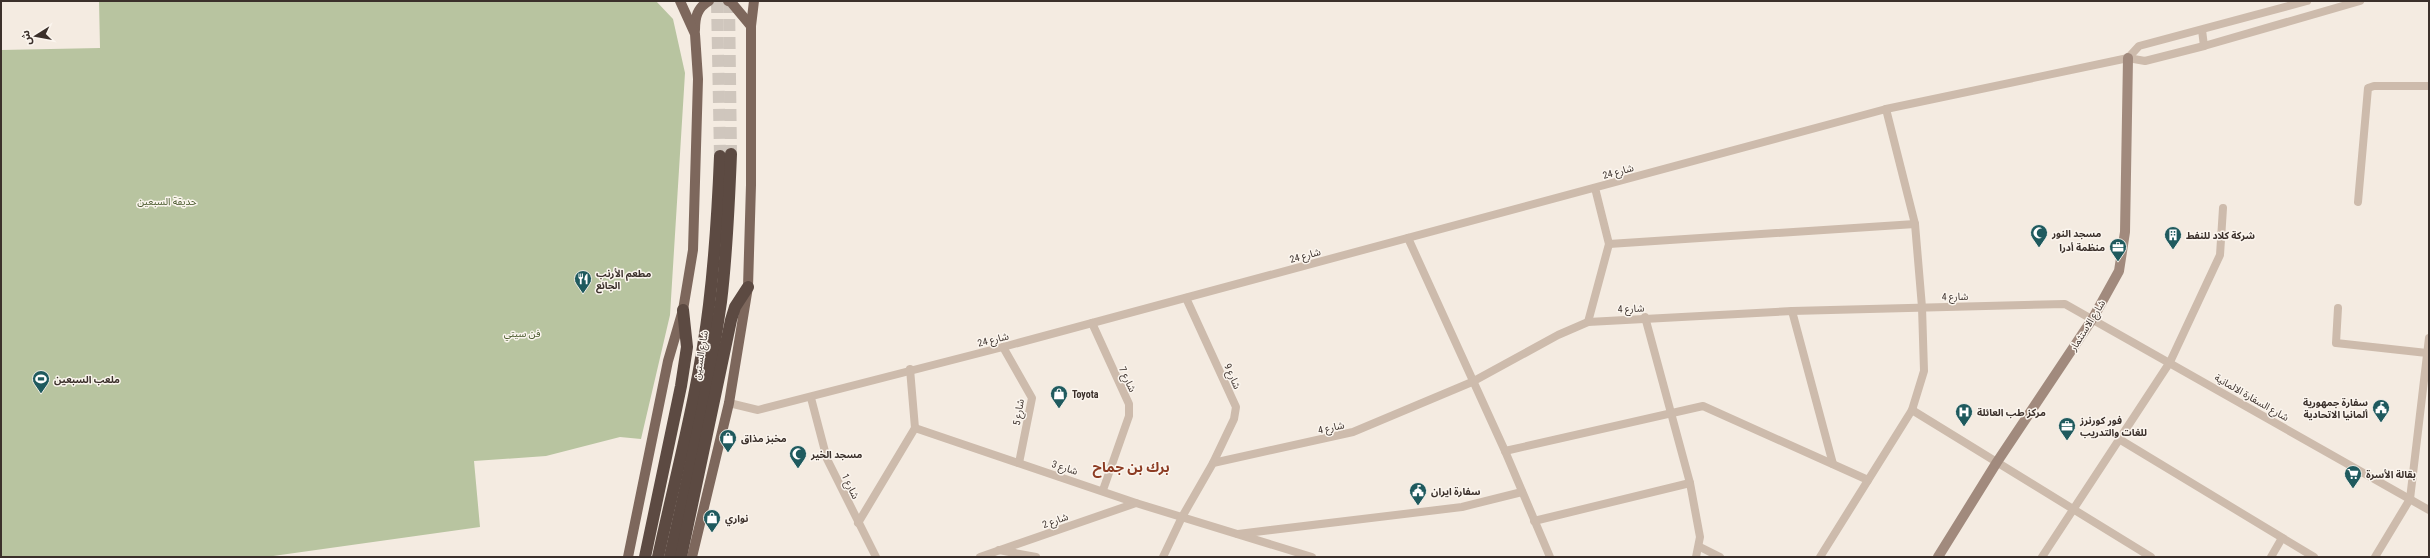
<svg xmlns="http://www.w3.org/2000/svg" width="2430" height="558" viewBox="0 0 2430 558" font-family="'Roboto Condensed','Noto Sans Arabic',sans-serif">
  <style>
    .green { fill: #b8c4a0 }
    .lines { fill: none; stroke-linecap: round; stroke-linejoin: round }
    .highway-tunnel { stroke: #cfc6bd; stroke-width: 12; stroke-dasharray: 12 6; stroke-linecap: butt }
    .street { stroke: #cdbbac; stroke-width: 8 }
    .secondary { stroke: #a18a7d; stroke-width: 10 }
    .primary { stroke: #7d675c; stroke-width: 10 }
    .highway { stroke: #5c4a42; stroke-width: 12 }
    .labels { text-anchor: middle; stroke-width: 3; stroke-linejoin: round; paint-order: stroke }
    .street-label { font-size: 10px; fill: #3b302b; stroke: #fbf5ee }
    .park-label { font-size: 10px; fill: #4a5a2e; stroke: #fbf5ee }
    .poi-label { font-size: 10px; font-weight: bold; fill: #3b302b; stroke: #fbf5ee; text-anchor: start }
    .district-label { font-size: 14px; font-weight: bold; fill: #8c3b22; stroke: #fbf5ee }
  </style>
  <rect width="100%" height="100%" fill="#f4ebe1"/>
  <path class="green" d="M99,1H656L673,19L685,73L670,315L641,439L620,437L546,456L474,461L480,527L266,557H1V50L100,48Z"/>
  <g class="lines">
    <g class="highway-tunnel">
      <path d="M717,1L720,156"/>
      <path d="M729,1L731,154"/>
    </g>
    <g class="street">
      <path d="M2202,30L2204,46"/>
      <path d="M2128,58L2139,46L2307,1"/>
      <path d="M2358,202L2368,88L2374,86H2429"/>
      <path d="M1408,238L1505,451L1550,557"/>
      <path d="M1609,244L1915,224"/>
      <path d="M1186,298L1236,407L1234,419L1213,463"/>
      <path d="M2338,308L2336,343L2427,353"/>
      <path d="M1792,311L1833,464"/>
      <path d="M1645,317L1690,483L1700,537L1696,557"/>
      <path d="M1588,322L1609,244L1595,188"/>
      <path d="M1092,323L1129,404V416L1103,490"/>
      <path d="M1003,347L1032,398L1019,463"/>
      <path d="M910,369L915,428"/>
      <path d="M811,398L827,459L876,557"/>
      <path d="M729,403L758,410L1003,347L1886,109L2128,58L2145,61L2204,46L2360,1"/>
      <path d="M1912,410L2151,557"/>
      <path d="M915,428L1136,503L1312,557"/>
      <path d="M2119,439L2314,557"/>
      <path d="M1505,451L1703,406L1868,480"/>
      <path d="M1534,521L1690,483"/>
      <path d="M858,523L915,428"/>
      <path d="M1238,534L1462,507L1522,492"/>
      <path d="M1700,547L1720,557"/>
      <path d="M999,550L1036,557"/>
      <path d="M980,557L1136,503"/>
      <path d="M1163,557L1182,517L1213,463L1353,432L1472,382L1558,335L1588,322L1792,311L2065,304L2429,510"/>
      <path d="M1820,557L1912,410L1924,371L1922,307L1915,224L1886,109"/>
      <path d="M2042,557L2170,362L2220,255L2223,208"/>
      <path d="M2271,557L2282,538"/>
      <path d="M2375,557L2410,499L2429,338"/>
    </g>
    <path class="secondary" d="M1938,557L1997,462L2093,318L2119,271L2125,232L2128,58"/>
    <g class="primary">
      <path d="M728,1L731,2L751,26"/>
      <path d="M695,30C695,17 697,8 709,1"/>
      <path d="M628,557L668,361L683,310L693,250L698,79L695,34L680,1"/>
      <path d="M692,557L729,403L748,287L751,185V26L754,1"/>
    </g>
    <g class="highway">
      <path d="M645,557L681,386L687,347L683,310"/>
      <path d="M658,557C676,474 699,389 709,305C715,255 718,206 720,156"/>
      <path d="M670,557C689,472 709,388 721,302C727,253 729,204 731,154"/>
      <path d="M681,557L731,320L735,307L748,287"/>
    </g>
  </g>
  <defs>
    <symbol id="mosque-pin" viewBox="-11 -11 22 30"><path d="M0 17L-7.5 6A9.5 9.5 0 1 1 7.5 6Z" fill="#1f5a5e" stroke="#fbf5ee"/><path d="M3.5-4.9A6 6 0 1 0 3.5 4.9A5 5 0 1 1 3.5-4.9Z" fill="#fff"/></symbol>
    <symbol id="building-pin" viewBox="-11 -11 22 30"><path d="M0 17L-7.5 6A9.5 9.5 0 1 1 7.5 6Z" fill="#1f5a5e" stroke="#fbf5ee"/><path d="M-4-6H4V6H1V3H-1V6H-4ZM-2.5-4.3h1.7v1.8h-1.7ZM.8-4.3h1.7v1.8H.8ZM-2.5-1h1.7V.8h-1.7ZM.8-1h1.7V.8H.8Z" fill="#fff"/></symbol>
    <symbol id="office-pin" viewBox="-11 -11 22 30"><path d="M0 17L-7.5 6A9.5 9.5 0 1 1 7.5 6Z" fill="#1f5a5e" stroke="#fbf5ee"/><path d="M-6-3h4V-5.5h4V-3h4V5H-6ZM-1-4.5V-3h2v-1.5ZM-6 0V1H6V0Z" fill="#fff"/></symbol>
    <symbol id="restaurant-pin" viewBox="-11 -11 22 30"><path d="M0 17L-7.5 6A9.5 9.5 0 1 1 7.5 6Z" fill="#1f5a5e" stroke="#fbf5ee"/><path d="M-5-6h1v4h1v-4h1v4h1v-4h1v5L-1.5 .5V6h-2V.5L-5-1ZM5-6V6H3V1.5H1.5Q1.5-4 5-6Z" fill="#fff"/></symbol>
    <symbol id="stadium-pin" viewBox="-11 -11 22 30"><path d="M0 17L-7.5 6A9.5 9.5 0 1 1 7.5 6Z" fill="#1f5a5e" stroke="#fbf5ee"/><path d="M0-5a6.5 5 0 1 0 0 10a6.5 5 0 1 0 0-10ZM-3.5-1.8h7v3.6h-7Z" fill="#fff"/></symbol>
    <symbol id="shop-pin" viewBox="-11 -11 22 30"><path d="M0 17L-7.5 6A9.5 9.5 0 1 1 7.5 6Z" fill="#1f5a5e" stroke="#fbf5ee"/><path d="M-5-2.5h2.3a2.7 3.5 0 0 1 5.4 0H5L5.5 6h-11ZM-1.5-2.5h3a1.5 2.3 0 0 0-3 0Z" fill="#fff"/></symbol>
    <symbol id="civic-pin" viewBox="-11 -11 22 30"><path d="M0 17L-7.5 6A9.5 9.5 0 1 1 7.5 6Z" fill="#1f5a5e" stroke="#fbf5ee"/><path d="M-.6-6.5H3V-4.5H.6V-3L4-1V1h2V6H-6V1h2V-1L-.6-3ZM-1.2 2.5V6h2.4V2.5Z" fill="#fff"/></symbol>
    <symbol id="hospital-pin" viewBox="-11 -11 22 30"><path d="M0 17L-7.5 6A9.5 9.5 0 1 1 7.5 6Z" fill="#1f5a5e" stroke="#fbf5ee"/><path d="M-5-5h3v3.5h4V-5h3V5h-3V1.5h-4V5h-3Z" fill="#fff"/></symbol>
    <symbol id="supermarket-pin" viewBox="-11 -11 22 30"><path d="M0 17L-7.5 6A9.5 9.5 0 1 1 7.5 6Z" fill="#1f5a5e" stroke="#fbf5ee"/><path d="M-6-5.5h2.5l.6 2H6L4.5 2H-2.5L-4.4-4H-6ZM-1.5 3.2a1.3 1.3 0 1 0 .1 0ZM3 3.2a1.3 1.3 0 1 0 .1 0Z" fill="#fff"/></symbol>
  </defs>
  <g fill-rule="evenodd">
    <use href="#mosque-pin" x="2029" y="223" width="20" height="27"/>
    <use href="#building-pin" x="2163" y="225" width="20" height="27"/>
    <use href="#office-pin" x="2108" y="237" width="20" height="27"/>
    <use href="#restaurant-pin" x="573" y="269" width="20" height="27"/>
    <use href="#stadium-pin" x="31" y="369" width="20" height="27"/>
    <use href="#shop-pin" x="1049" y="384" width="20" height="27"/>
    <use href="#civic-pin" x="2371" y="398" width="20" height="27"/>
    <use href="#hospital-pin" x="1954" y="402" width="20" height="27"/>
    <use href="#office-pin" x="2057" y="416" width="20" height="27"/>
    <use href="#shop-pin" x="718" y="428" width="20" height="27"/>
    <use href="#mosque-pin" x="788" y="444" width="20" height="27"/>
    <use href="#supermarket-pin" x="2343" y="464" width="20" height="27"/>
    <use href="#civic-pin" x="1408" y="481" width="20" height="27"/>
    <use href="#shop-pin" x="702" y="508" width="20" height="27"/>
  </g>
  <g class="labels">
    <g class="street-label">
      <text transform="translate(1618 171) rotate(-15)" y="4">شارع 24</text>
      <text transform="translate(1305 255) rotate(-15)" y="4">شارع 24</text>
      <text transform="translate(1955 296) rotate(-1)" y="4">شارع 4</text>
      <text transform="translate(1631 308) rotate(-2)" y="4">شارع 4</text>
      <text transform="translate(2087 325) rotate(-58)" y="4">شارع الاستثمار</text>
      <text transform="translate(993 339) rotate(-14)" y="4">شارع 24</text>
      <text transform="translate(700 355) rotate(-81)" y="4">شارع الستين</text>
      <text transform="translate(1233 376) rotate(66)" y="4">شارع 9</text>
      <text transform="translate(1128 379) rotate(65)" y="4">شارع 7</text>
      <text transform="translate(2252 397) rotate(30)" y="4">شارع السفارة الالمانية</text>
      <text transform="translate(1018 412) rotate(-81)" y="4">شارع 5</text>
      <text transform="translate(1331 427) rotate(-12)" y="4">شارع 4</text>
      <text transform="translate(1065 467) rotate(18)" y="4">شارع 3</text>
      <text transform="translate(851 486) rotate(64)" y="4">شارع 1</text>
      <text transform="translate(1055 520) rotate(-19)" y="4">شارع 2</text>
    </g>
    <g class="park-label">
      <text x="167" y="205">حديقة السبعين</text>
      <text x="522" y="337">فن سيتي</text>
    </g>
    <g class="poi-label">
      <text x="2052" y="237">مسجد النور</text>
      <text x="2186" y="239">شركة كلاد للنفط</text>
      <text x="2105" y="251" text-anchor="end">منظمة أدرا</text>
      <text x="596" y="277">مطعم الأرنب<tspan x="596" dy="12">الجائع</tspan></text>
      <text x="54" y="383">ملعب السبعين</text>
      <text x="1072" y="398">Toyota</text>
      <text x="2368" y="406" text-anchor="end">سفارة جمهورية<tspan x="2368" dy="12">ألمانيا الاتحادية</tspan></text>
      <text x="1977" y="416">مركز طب العائلة</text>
      <text x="2080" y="424">فور كورنرز<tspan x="2080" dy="12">للغات والتدريب</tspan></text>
      <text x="741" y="442">مخبز مذاق</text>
      <text x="811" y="458">مسجد الخير</text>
      <text x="2366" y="478">بقالة الأسرة</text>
      <text x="1431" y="495">سفارة ايران</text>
      <text x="725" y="522">نواري</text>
    </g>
    <g class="district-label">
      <text x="1131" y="472">برك بن جماح</text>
    </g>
  </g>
  <rect width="2430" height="558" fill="none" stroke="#3b302b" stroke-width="4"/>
  <g transform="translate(36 36) rotate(259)" stroke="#fbf5ee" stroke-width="3" paint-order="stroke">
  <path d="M0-3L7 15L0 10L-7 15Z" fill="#3b302b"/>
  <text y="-6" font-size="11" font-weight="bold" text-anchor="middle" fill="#3b302b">ش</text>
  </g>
</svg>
